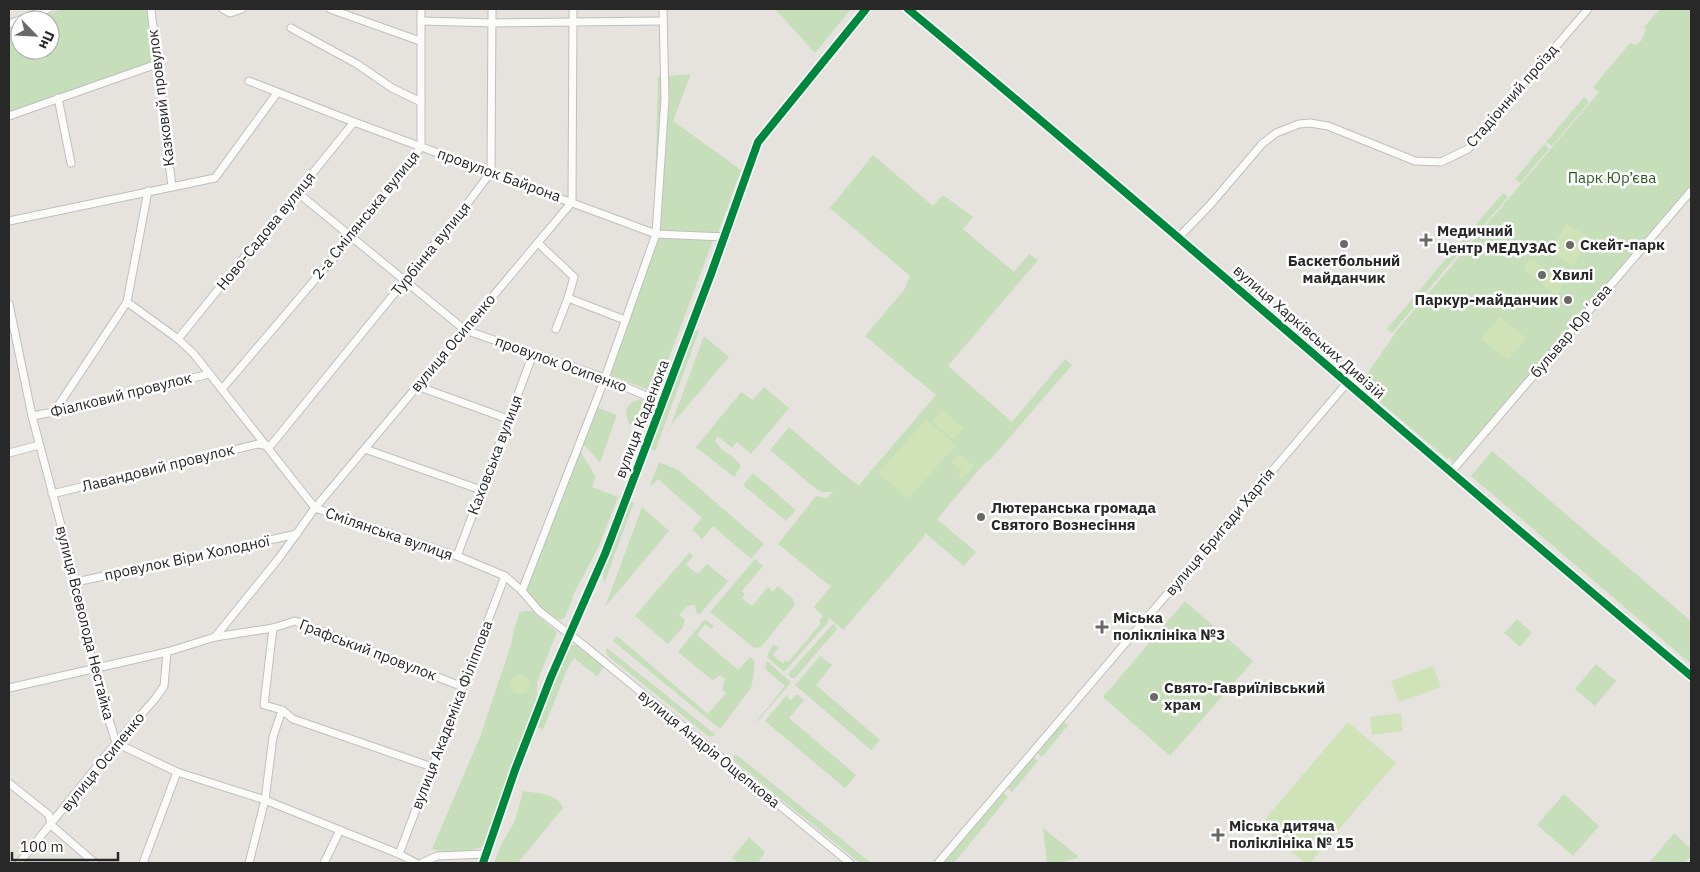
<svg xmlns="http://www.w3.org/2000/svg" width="1700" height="872" viewBox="0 0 1700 872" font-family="'IBM Plex Sans',sans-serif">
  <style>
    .green { fill: #c6deba }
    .pitch { fill: #cfe2b8 }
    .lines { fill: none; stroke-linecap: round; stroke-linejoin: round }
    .minor-casing { stroke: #c0bfbf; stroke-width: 9 }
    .minor { stroke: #fbfbfa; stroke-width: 7 }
    .cycleway-casing { stroke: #fff; stroke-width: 11 }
    .cycleway { stroke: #00873e; stroke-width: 8 }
    .poi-dot { fill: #6a6968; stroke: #fff; stroke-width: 2 }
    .labels { text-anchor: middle; stroke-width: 5; stroke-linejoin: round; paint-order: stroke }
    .street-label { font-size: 15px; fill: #282828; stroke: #fff }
    .park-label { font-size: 15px; fill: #285c20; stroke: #fff }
    .poi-label { font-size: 15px; font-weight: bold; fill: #282828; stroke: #fff; text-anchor: start }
  </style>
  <rect width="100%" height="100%" fill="#e6e3de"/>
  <g class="green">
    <path d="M62,9H147L152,62L9,114V30L20,26V50H50V20H34Z"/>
    <path d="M771,9H851L815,53L777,11Z"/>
    <path d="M1660,9H1691V187L1491,422L1453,462L1449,458L1447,459L1373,396L1376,392L1363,380L1398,329L1599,92L1593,87L1630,43L1635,45L1641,41L1646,30L1644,27Z"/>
    <path d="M691,74L673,121L741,170L718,233L664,231L654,227L658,77Z"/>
    <path d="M1584,97L1589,102L1552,146L1546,142Z"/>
    <path d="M1544,144L1549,149L1520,183L1515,179Z"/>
    <path d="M873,155L933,206L943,195L973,217L963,229L1014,272L1029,254L1038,260L948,366L1012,422L1065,359L1072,365L991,459L983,465L937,519L976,552L964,566L925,533L924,537L843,630L829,618L828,622L785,671H783L767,657L769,651L774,644L778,648L773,655L783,664L785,660L788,662L821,623L819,621L823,616L814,607L832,585L830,586L778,544L816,496L827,498L833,492H822L817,490L770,450L789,427L847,477L859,485L936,395L865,336L904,290L910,276L830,208Z"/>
    <path d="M1503,193L1508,197L1463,249L1458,245Z"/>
    <path d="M657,239L713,240L656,393L610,375Z"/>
    <path d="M1455,248L1460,252L1392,333L1387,329Z"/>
    <path d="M697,330L699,331L655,451L650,448L693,331Z"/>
    <path d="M704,336L729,357L671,425Z"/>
    <path d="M764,387L789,408L751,454L737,442L732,448L718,436L715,441L722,450L732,456L741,466L734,477L696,447L741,392L753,400Z"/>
    <path d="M640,399L650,408L642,429L629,424C624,410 625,404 640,399Z"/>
    <path d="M596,407L617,415L600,462L582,443Z"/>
    <path d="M580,451L596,477L592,487L618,497L598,548L572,597L573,598L565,617L561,620C546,617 537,605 527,593L528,587Z"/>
    <path d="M1492,451L1691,621V664L1471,476Z"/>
    <path d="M659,462L678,470L764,544L751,559L713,526L702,539L692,530L702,518L658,479L651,486L650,485Z"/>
    <path d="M753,473L796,510L786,521L743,485Z"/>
    <path d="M630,502H634L604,584L603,573Z"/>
    <path d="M642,507L669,531L605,607Z"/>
    <path d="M689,553L693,556L686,565L698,574L707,564L728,581L699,615L696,612L695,605C687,605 684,609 679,615L685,620L683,627L668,644L635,616Z"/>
    <path d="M755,559L763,566L742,591L745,594L742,598L752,606L768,587L773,592L778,586L793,599L795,605L761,647L754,648L710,612Z"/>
    <path d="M1185,601L1253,661L1170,756L1103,697Z"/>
    <path d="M525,611H532L557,632L537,682V697L483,846C469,853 447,853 432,849L480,737L511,645L514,629L520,612Z"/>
    <path d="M1517,619L1532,633L1520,647L1504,633Z"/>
    <path d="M704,620H706L714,626L711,629L705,624L697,635L738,670L750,657L755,661L753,679L751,688L720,729L613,641L617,636L708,714L726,693L722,689L725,679L720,675L715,679L712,680L678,652Z"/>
    <path d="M834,624L837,629L795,678H792L789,676V673L832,625Z"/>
    <path d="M571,645H576L604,667L597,676L574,658L569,665L543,730L538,727L564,655Z"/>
    <path d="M607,648L711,731L715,735L710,737L708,736L608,656L606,651Z"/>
    <path d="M820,656L832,665L816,685L880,740L871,750L795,685Z"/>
    <path d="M767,661L791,682L757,722H756L785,686L765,669Z"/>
    <path d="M1596,664L1616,681L1595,706L1575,689Z"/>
    <path d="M797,694L804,700L789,718L856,775L845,788L765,721L786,696L791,700Z"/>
    <path d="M1062,720L1068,725L1042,757L1036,752Z"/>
    <path d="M736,754L742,759L871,863H860L732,759Z"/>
    <path d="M1032,756L1038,761L1012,792L1006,787Z"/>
    <path d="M523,791C538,794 556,792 563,808L518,863H494L502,843L515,821Z"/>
    <path d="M1002,792L1008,797L954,863H943Z"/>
    <path d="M1564,794L1599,826L1573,856L1537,825Z"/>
    <path d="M1043,828L1079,857L1061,863H1047Z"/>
    <path d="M1674,833L1691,849V856L1685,863H1649Z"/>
    <path d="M749,837L765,852L758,863H739L732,858Z"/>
  </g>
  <g class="pitch">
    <path d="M1566,224L1590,237L1573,266L1550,253Z"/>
    <path d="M1530,259L1534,260L1562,282V287L1558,293H1553L1525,270L1524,266Z"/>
    <path d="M1500,316L1526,338L1508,360L1481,339Z"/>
    <path d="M943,410L964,428L953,440L932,421Z"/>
    <path d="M926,419L956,445L908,499L878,473Z"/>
    <path d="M958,454L974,466L962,480L958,475L962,471L951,462Z"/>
    <path d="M1433,666L1441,687L1399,702L1391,681Z"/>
    <circle cx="520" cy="685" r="10"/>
    <path d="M1401,713L1403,731L1372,735L1370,717Z"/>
    <path d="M1348,722L1396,763L1310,863H1305L1260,825Z"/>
  </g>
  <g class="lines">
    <defs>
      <g id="minor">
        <path d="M151,9L172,187"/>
        <path d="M223,9L230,13L242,9"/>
        <path d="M330,9L420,41"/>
        <path d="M908,9C1172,228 1428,456 1691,676"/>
        <path d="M421,21L492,23L662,21"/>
        <path d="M9,24L48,9"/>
        <path d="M291,28L357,64L392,88L421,102"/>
        <path d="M249,81L354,122L656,234L724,237"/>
        <path d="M58,98L71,163"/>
        <path d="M9,116L157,64"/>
        <path d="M298,193L465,330L605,378L662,403"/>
        <path d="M9,221L215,178L277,93"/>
        <path d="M1179,237L1210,205L1262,144L1276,133L1299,124L1310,123L1328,126L1415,161L1441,162L1468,149L1588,9"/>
        <path d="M538,243L574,277L568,298L625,320"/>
        <path d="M127,302L178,339L194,354L315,508L457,556L505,576L522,591L539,611L581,643L850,863"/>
        <path d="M9,304L32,416L76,582L94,669L116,743L177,772L265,800L399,854L416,863"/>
        <path d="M556,329L568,298"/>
        <path d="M178,339L354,122"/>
        <path d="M417,386L508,419"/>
        <path d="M222,389L352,236L421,147V9"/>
        <path d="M54,412L127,302L148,191"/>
        <path d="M32,416L54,412L209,374"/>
        <path d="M365,449L481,490"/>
        <path d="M9,453L39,445"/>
        <path d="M1451,472L1691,191"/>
        <path d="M52,494L258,444L269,446L272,444L467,204L491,172L492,9"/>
        <path d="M457,556L533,354"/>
        <path d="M76,582L297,534"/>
        <path d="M522,591L605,378L656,234L665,99L663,9"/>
        <path d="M215,637L279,558L315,508L572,202L573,9"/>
        <path d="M9,688L167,652L215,637L273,628L295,621L463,687"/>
        <path d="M282,710L293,719L432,767"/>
        <path d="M9,783L49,815L51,825L95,863"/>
        <path d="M399,854L505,576"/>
        <path d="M19,863L116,743L155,699L164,686L167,652"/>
        <path d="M143,863L177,772"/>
        <path d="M249,863L265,800L273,737L282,710L264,705L273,628"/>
        <path d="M324,863L340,830"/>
        <path d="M422,863L437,856L486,854"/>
        <path d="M483,863L515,770L551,677L605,554L629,491L711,274L758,142L866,9"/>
        <path d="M938,863L1347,383"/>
      </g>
    </defs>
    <use href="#minor" class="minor-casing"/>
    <use href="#minor" class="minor"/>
    <defs>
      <g id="cycleway">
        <path d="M908,9C1172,228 1428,456 1691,676"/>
        <path d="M483,863L515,770L551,677L605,554L629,491L711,274L758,142L866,9"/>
      </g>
    </defs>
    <use href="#cycleway" class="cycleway-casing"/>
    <use href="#cycleway" class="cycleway"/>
  </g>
  <g class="poi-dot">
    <path d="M1423.5 232.5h5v5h5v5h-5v5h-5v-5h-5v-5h5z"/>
    <circle cx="1344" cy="244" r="5"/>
    <circle cx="1570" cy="245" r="5"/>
    <circle cx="1542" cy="275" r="5"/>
    <circle cx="1568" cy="300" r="5"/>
    <circle cx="981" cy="517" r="5"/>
    <path d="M1099.5 619.5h5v5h5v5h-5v5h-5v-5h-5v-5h5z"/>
    <circle cx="1154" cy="697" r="5"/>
    <path d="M1215.5 827.5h5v5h5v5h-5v5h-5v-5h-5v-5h5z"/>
  </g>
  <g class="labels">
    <g class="street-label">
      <text transform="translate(1512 96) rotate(-49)" y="5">Стадіонний проїзд</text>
      <text transform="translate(161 98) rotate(-97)" y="5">Казковий провулок</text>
      <text transform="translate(499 175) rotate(20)" y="5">провулок Байрона</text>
      <text transform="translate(366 215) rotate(-51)" y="5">2-а Смілянська вулиця</text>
      <text transform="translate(266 231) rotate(-51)" y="5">Ново-Садова вулиця</text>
      <text transform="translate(431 249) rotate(-51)" y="5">Турбінна вулиця</text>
      <text transform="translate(1571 331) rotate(-50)" y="5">бульвар Юрʼєва</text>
      <text transform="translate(1309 332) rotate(41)" y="5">вулиця Харківських Дивізій</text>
      <text transform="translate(453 343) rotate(-50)" y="5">вулиця Осипенко</text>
      <text transform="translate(561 364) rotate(20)" y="5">провулок Осипенко</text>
      <text transform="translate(121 395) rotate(-14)" y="5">Фіалковий провулок</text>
      <text transform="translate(642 419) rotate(-69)" y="5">вулиця Каденюка</text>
      <text transform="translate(495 455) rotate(-69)" y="5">Каховська вулиця</text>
      <text transform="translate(158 468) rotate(-14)" y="5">Лавандовий провулок</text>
      <text transform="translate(1220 532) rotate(-50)" y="5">вулиця Бригади Хартія</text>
      <text transform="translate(389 534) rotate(19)" y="5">Смілянська вулиця</text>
      <text transform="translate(187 558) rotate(-12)" y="5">провулок Віри Холодної</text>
      <text transform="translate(85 623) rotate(76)" y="5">вулиця Всеволода Нестайка</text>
      <text transform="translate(368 650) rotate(21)" y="5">Графський провулок</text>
      <text transform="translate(452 715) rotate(-69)" y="5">вулиця Академіка Філіппова</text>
      <text transform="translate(709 749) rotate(39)" y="5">вулиця Андрія Ощепкова</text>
      <text transform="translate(103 762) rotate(-51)" y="5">вулиця Осипенко</text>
    </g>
    <g class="park-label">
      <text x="1612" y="183">Парк Юр’єва</text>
    </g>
    <g class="poi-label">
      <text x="1437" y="236">Медичний<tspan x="1437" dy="17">Центр МЕДУЗАС</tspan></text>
      <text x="1580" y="250">Скейт-парк</text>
      <text x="1344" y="266" text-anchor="middle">Баскетбольний<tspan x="1344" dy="17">майданчик</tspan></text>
      <text x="1552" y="280">Хвилі</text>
      <text x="1558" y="305" text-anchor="end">Паркур-майданчик</text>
      <text x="991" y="513">Лютеранська громада<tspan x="991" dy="17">Святого Вознесіння</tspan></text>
      <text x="1113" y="623">Міська<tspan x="1113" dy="17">поліклініка №3</tspan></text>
      <text x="1164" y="693">Свято-Гавриїлівський<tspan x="1164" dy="17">храм</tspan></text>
      <text x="1229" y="831">Міська дитяча<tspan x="1229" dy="17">поліклініка № 15</tspan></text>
    </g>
  </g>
  <rect width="1700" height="872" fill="none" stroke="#282828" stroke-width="20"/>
  <g transform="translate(35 35) rotate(114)"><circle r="24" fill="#ffffff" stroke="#a9a9a9"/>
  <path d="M0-4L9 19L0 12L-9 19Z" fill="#6a6968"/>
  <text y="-8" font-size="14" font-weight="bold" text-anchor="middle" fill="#282828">Пн</text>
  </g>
  <path d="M12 852v8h106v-8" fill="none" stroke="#282828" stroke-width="2.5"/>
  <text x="20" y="852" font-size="15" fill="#282828" stroke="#ffffff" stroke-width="4" paint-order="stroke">100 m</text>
</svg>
